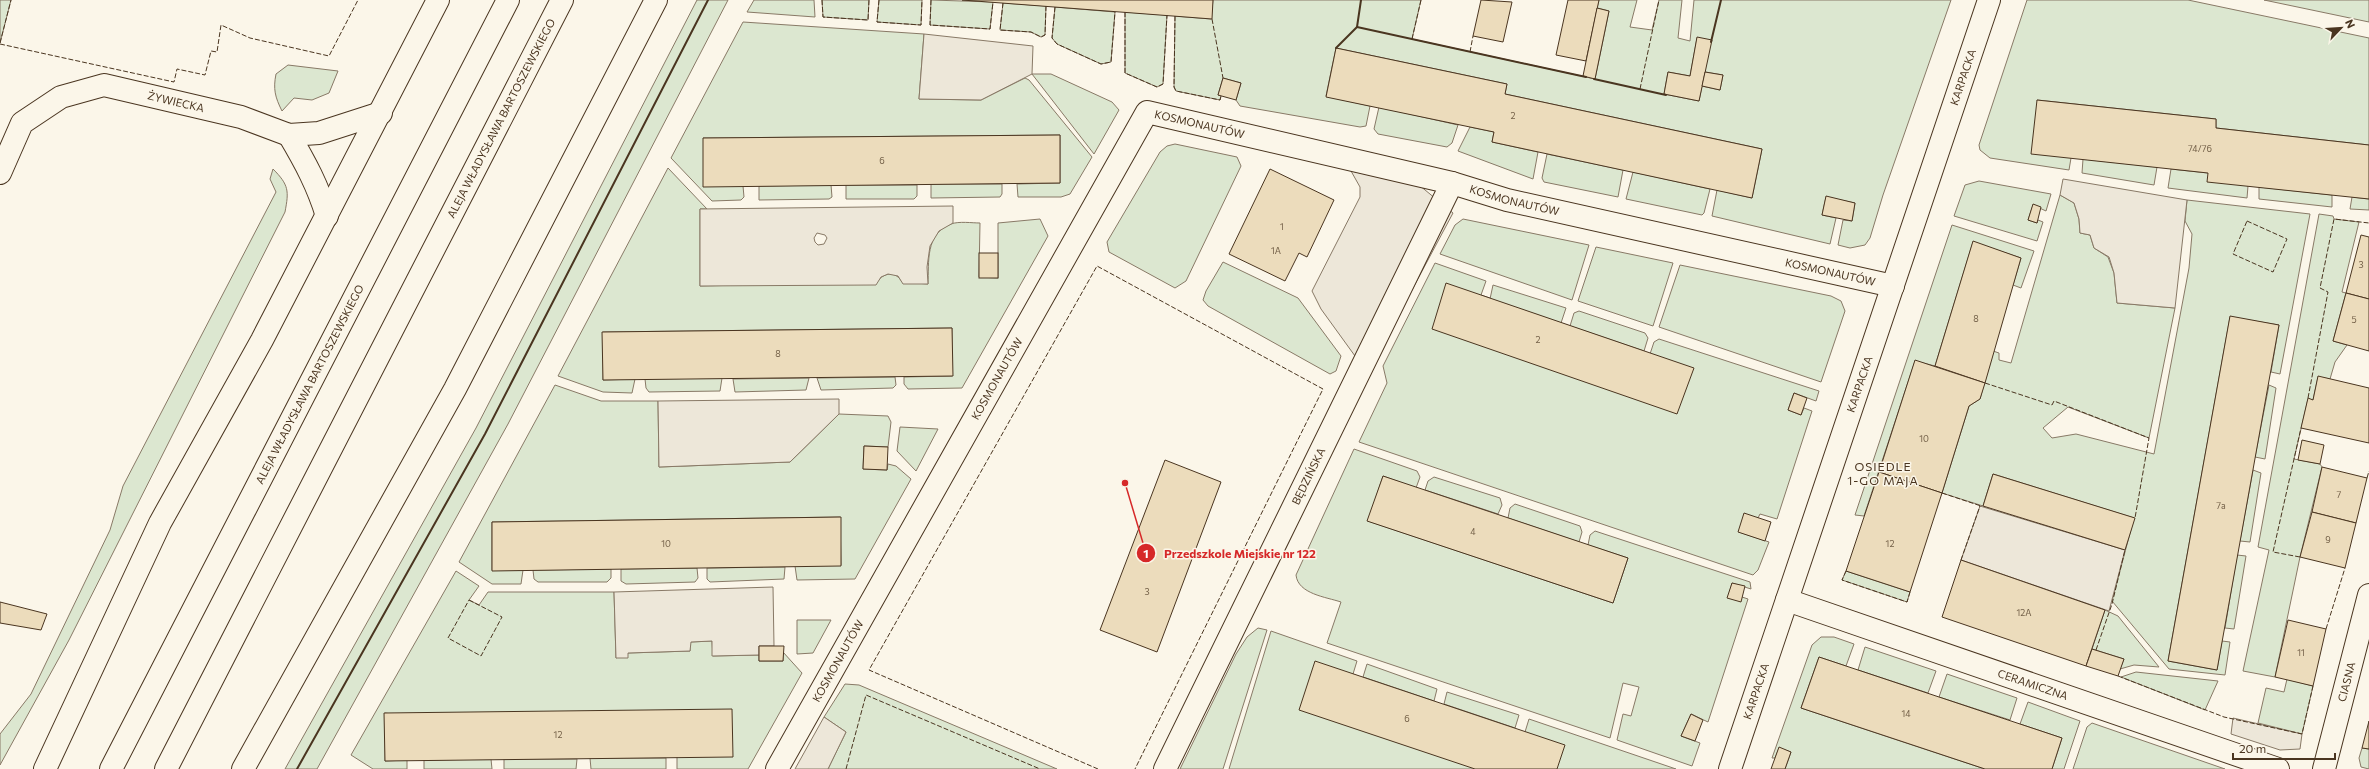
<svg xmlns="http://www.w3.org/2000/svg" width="2369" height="769" viewBox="0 0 2369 769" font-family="Commissioner,sans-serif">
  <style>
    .green { fill: #dce7d0; stroke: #887966; fill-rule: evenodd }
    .parking { fill: #ede7d9; stroke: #887966; fill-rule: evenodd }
    .building { fill: #ecdcbc; stroke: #4a3520 }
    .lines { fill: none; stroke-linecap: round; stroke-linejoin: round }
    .minor-casing { stroke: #4a3520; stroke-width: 24 }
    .major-casing { stroke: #4a3520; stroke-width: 24 }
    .minor { stroke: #fbf6e9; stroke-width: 22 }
    .major { stroke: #fbf6e9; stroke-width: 22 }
    .fence { stroke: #4a3520; stroke-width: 1; stroke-dasharray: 5 2; stroke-linecap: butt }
    .wall { stroke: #4a3520; stroke-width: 2 }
    .labels { text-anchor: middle; stroke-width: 3; stroke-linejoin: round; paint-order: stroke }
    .number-label { font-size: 9px; fill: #725f47 }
    .street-label { font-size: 11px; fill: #4a3520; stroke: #fbf6e9 }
    .neighbourhood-label { font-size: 12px; letter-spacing: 1px; fill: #4a3520; stroke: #fbf6e9 }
    .leader { fill: none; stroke: #d62828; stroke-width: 1.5 }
    .callout-dot { fill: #d62828; stroke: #fbf6e9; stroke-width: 1.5 }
    .mark-label { font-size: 12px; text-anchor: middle; font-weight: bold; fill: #fff }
    .callout-label { font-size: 12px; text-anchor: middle; font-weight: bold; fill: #d62828; stroke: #fbf6e9; stroke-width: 3; stroke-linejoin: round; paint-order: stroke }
  </style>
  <rect width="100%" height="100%" fill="#fbf6e9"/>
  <g class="green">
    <path d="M0,0H11L0,43Z"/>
    <path d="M697,0H728L508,424L317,769H285L476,428Z"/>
    <path d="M754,0H814L815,17L747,12Z"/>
    <path d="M822,0H869L868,20L823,17Z"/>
    <path d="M879,0H922L921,25L877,22Z"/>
    <path d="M931,0L993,2L990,29L930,25Z"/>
    <path d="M1213,0H1421L1412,39L1595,79L1609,11L1597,8L1599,0H1637L1630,27L1652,30L1659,0H1682L1678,38L1690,41L1694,0H1951L1883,195L1870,238L1865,245L1850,248L1838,245L1843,220L1852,221L1855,203L1826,197L1822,215L1836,218L1830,244L1712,216L1717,190L1752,198L1762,149L1505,94L1507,84L1336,48L1326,96L1370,106L1366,126L1360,127L1240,106L1236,100L1241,83L1223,78L1218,95L1221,96L1220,100L1176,91L1174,87L1175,16L1211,19ZM1697,38L1705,72L1723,75L1720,90L1702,86L1699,101L1664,94L1668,72L1690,76Z"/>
    <path d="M2027,0H2188L2369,38V145L2216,128V119L2037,100L2071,158L2069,170L1990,158L1980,150L1979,145Z"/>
    <path d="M2264,0H2369V22Z"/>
    <path d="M1003,3L1046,6L1045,35L1041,37L1031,32L1000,30Z"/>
    <path d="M1055,7L1115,12L1111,62L1101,64L1057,44L1052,38Z"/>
    <path d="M1125,12L1167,15L1163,84L1157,87L1125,73Z"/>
    <path d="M743,22L924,34L919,99L981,100L1025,78L1029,80L1092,157L1070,194L1061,197H1018L1017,184L1060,183V135L703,138L743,186L744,197L741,200L712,201L671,158Z"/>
    <path d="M288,65L338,71L329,93L312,100L294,98L282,111C275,97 273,89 276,74Z"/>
    <path d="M1032,74H1051L1112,102L1119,110L1094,154Z"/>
    <path d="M1379,107L1458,125L1452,143L1447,147L1378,134L1374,129Z"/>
    <path d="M1470,127L1494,132L1492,142L1538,152L1533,179L1458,151Z"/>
    <path d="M1175,144L1237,157L1241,166L1186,281L1175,288L1109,252L1107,242L1160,152L1167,146Z"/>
    <path d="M1547,154L1623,170L1618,197L1544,182L1542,178Z"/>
    <path d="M2083,159L2157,167L2154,185L2082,173Z"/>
    <path d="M668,168L707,209H700V286L877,282C884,272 896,271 902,282L928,284C929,262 925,234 951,224C959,221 972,223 980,223L979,277L998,278V223L1040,219L1048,236L962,388L908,389L904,384V377L952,376V328L603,332V380L635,379L632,393L603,392L558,376Z"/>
    <path d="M273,169C289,185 289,191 285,212L69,640L0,765V734L31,694L110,530L123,486L276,192L270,179Z"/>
    <path d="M2171,169L2208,173L2248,186L2247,198L2168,188Z"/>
    <path d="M1633,172L1710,189L1704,213L1702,215L1626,199Z"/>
    <path d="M1979,181L2051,194L2046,211L2033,205L2028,220L2037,223L2038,220L2043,222L2037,241L1954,216L1965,185Z"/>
    <path d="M931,184H1002V194L1000,197L931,198Z"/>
    <path d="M831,185L832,197L829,199L759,200V186Z"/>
    <path d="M846,185H917V196L914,199H846Z"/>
    <path d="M2259,187L2332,195V207L2259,199Z"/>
    <path d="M2060,195L2074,203L2079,219L2080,233L2090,235L2094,248L2108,257L2114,273L2117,303L2175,308L2149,438L2068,407L2043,428L2052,438L2076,434L2154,454L2189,268L2192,234L2185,221L2187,200L2310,214L2280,374L2271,372L2279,325L2230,317L2168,661L2217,670L2222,641L2230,642L2225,675L2169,669L2112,601L2134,518L1993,474L1983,506L1942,493L1969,406L1980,399L1993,351L1999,353V360L2011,363Z"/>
    <path d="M2352,197L2369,199V210L2350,209Z"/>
    <path d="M2319,214L2333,216L2334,219L2359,222L2342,292L2346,293L2333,341L2347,345L2335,362L2330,379L2318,377L2313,400L2308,399L2294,459L2320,464L2322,467L2300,557L2275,677L2243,671L2269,550L2258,547Z"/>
    <path d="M1463,219L1589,245L1572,300L1440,254L1455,225Z"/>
    <path d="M1952,225L2034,251L2021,288L2013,285L2021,258L1973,242L1935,366L1915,361L1864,516L1855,515Z"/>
    <path d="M1596,247L1673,263L1653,326L1578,301Z"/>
    <path d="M1223,262L1298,298L1341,356L1336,371L1330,374L1208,306L1203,300L1206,291Z"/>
    <path d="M1435,263L1486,281L1481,295L1650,354L1654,342L1659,339L1819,391L1816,401L1794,393L1788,410L1801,415L1804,408L1812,411L1777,519L1760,514L1758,518L1739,532L1769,542L1758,570L1753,575L1359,442L1387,383L1383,366Z"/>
    <path d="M1680,265L1831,296L1841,301L1845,311L1821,382L1659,327Z"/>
    <path d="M1493,285L1566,308L1561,323L1490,299Z"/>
    <path d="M1579,311L1645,333L1648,338L1644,351L1570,326L1574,313Z"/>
    <path d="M895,377L896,385L893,388L821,390L817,378Z"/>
    <path d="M722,378L720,391L649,392L646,388L645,379Z"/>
    <path d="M809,378L806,390L735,392L733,379Z"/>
    <path d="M555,385L601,401H658L659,467L790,462L839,414L888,416L891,422L888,447L864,446L863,469L887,470L888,464L896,466L911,479L855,579L797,580L795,566L841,565L840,517L492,522V570H523L521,584H492L459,562Z"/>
    <path d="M2269,385L2276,388L2265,459L2255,457Z"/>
    <path d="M900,427L938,429L916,471L897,451Z"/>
    <path d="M1354,449L1417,471L1420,477L1416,488L1383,476L1368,521L1613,603L1628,558L1588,545L1590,535L1595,531L1750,582L1751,589L1732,583L1728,598L1742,597L1748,599L1708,722L1691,714L1681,736L1700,743L1692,766L1617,740L1623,714L1631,716L1639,687L1623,683L1610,738L1327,643L1341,602C1326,597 1298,594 1296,575Z"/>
    <path d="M2253,470L2261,473L2250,542L2240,541Z"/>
    <path d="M1434,477L1500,498L1502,505L1498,514L1425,490L1428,481Z"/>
    <path d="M1515,504L1580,526L1582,532L1579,542L1508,518L1510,508Z"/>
    <path d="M2237,555L2246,556L2234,629L2225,628Z"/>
    <path d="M785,567L784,579L710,582L707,579V568Z"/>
    <path d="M697,568L698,578L695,582L626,584L621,581V569Z"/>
    <path d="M611,569V578L607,582H538L534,579L533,570Z"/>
    <path d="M456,571L479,586L469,600L479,605L488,592H614L616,658L628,653L690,651V642L712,641L713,656L759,655V661H783V652L802,673L748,769H677V757L385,713V761L407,760V769H373L351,755Z"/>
    <path d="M1846,571L1910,592L1907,602L1842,580Z"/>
    <path d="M2105,610L2118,616L2159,667L2134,665L2120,669L2124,659L2092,649Z"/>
    <path d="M797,620H831L813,653L797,654Z"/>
    <path d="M1258,628L1267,630L1223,769H1180L1236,654L1247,637Z"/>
    <path d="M1271,631L1357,661L1353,674L1475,769H1229Z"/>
    <path d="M1821,637H1834L1854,644L1846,666L1819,657L1801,708L1985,769H1785L1791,752L1779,748L1775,758H1772L1812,645Z"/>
    <path d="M1865,647L1936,671L1928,693L1858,670Z"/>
    <path d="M1367,664L1437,689L1434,701L1363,677Z"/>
    <path d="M2136,672L2218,681L2205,710L2121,677Z"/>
    <path d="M1947,674L2017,698L2010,720L1939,697Z"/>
    <path d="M2287,679L2313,686L2302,734L2258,723L2266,688L2284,692Z"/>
    <path d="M845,684L859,685L1057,769H828L846,732L824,717Z"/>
    <path d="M1447,692L1519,715L1515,728L1444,704Z"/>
    <path d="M2028,702L2080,721L2064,769H2052L2062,738L2020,724Z"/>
    <path d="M1529,719L1676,769H1557L1525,732Z"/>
    <path d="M2092,723L2225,769H2073L2087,727Z"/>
    <path d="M2362,748L2369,749V769L2361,767L2359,758Z"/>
    <path d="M590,758H666V769H591Z"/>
    <path d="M491,759L492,769H424V760Z"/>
    <path d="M504,759H577L576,769H504Z"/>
  </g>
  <g class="parking">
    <path d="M924,34L1033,46L1032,74L981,100L919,99Z"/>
    <path d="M1351,171L1419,185L1453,213L1372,365L1355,356L1321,309L1312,291L1360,197V187Z"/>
    <path d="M2063,179L2187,200L2175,308L2117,303L2114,273L2109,257L2094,248L2090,235L2080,233L2079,219L2074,203L2060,195Z"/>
    <path d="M953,206V223L939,231L930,246L927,267L928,284H903L898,276L888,274L881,277L876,285L700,286V209ZM817,233L825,235L827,238L824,244L818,245L815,242L814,238Z"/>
    <path d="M839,399V414L790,462L659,467L658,401Z"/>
    <path d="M1980,506L2125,550L2109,611L1961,560Z"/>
    <path d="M773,587L774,646H759V655L712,656V641L691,642L690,651L628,653V658H616L614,592Z"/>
    <path d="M824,717L846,732L828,769H795Z"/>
    <path d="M2233,718L2302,734L2300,749L2280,750L2231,734Z"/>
  </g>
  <g class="building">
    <path d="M962,0H1213L1212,19Z"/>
    <path d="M1481,0L1512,2L1503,42L1473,36Z"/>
    <path d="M1568,0H1599L1586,61L1556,55Z"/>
    <path d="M1597,8L1609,11L1595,79L1583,76Z"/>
    <path d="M1697,37L1712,40L1699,101L1664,94L1668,72L1690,76Z"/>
    <path d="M1336,48L1507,84L1505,94L1762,149L1752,198L1492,142L1494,132L1326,97Z"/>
    <path d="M1705,72L1723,75L1720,90L1702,86Z"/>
    <path d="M1223,78L1241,83L1236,100L1218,95Z"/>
    <path d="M2037,100L2216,119V128L2369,145V199L2207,182L2208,173L2031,154Z"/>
    <path d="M1060,135V183L703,187V138Z"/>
    <path d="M1270,169L1334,200L1307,257L1299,253L1285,281L1229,254Z"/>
    <path d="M1826,196L1855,203L1852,221L1822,215Z"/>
    <path d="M2033,204L2041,207L2037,223L2028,220Z"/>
    <path d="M2361,235L2369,237V299L2346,293Z"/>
    <path d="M1973,241L2021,258L1985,383L1935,366Z"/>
    <rect x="979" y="253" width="19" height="25"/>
    <path d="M1446,283L1694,368L1677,414L1432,329Z"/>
    <path d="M2346,293L2369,299V351L2333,341Z"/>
    <path d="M2230,316L2279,325L2217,670L2168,661Z"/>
    <path d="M952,328L953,376L603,380L602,332Z"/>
    <path d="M1915,360L1985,383L1980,399L1969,406L1942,493L1879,472Z"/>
    <path d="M2318,376L2369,388V443L2301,428L2308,398L2313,400Z"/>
    <path d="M1794,393L1807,398L1801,415L1788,410Z"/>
    <path d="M2302,440L2324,445L2320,464L2298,460Z"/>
    <path d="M864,446L888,447L887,470L863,469Z"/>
    <path d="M1165,460L1221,482L1157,652L1100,630Z"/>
    <path d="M2322,467L2367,478L2356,523L2312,512Z"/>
    <path d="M1879,472L1942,493L1910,592L1846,571Z"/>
    <path d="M1993,474L2135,518L2125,550L1983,506Z"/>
    <path d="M1383,476L1628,558L1613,603L1367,521Z"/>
    <path d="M2312,512L2356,523L2345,568L2300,557Z"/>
    <path d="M1744,513L1771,522L1765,541L1738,532Z"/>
    <path d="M841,517V566L492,571V522Z"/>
    <path d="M1961,560L2105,610L2086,666L1942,617Z"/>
    <path d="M1732,583L1745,586L1741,602L1727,598Z"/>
    <path d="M0,602L47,614L41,630L0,623Z"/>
    <path d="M2288,620L2326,629L2313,686L2275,677Z"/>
    <path d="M759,646H784L783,661H759Z"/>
    <path d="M2092,649L2124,659L2118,676L2086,666Z"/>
    <path d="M1819,657L2062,738L2052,769H1985L1801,708Z"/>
    <path d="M1315,661L1565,745L1557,769H1475L1299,710Z"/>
    <path d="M732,709L733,757L385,761L384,713Z"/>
    <path d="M1691,714L1703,720L1695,741L1681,736Z"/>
    <path d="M2369,721V749L2362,748Z"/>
    <path d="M1779,747L1791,752L1785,769H1771Z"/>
  </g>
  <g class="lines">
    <defs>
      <g id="minor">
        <path d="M289,135C305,162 318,186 327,216"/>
        <path id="s1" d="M0,173L22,123L61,97L104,85L241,117L289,135L319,133L381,113"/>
        <path id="s2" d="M1787,600L2278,769"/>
        <path id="s3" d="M777,769L1147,112L1452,183L1507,200L1893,286"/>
        <path id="s4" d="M1165,769L1452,183"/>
        <path id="s5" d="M1730,769L1989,0"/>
        <path id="s6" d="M2324,769L2369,595"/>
      </g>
      <g id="major">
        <path d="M45,769L160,523L262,340L438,0"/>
        <path id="s7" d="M111,769L508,0"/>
        <path id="s8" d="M166,769L562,0"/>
        <path d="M243,769L455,389L656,0"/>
      </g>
    </defs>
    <use href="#minor" class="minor-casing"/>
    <use href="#major" class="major-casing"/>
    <use href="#minor" class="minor"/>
    <use href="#major" class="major"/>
    <g class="fence">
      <path d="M822,0L823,17L868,20L869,0"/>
      <path d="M879,0L877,22L921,25L922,0"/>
      <path d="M931,0L930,25L990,29L993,2"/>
      <path d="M1003,3L1000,30L1031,32L1041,37L1045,35L1046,6"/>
      <path d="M1055,7L1052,38L1057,44L1101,64L1111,62L1115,12"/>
      <path d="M1125,12V73L1157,87L1163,84L1167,15"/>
      <path d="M1175,16L1174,87L1176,91L1220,100L1221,96"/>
      <path d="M1212,19L1223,78"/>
      <path d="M1412,39L1421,0"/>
      <path d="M0,43L11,0"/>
      <path d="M0,44L174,82L177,69L205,75L211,51L217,52L221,25L250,38L329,56L358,0"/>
      <path d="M1470,52L1473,36"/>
      <path d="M1640,89L1659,0"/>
      <path d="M2247,221L2287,239L2273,272L2233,254Z"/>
      <path d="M1985,383L2052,405L2054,401L2149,438L2135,518"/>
      <path d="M2308,398L2328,292L2320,288L2334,219L2369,223"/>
      <path d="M2367,478L2369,471"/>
      <path d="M1942,493L1981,506"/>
      <path d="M2300,557L2273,552L2301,428"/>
      <path d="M1961,560L1980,506"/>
      <path d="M1846,571L1842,580L1907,602L1910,592"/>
      <path d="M469,600L502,617L481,656L448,638Z"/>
      <path d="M2326,629L2345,568"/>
      <path d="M2096,650L2112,604L2125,550"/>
      <path d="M2118,676L2224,717L2302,734L2313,686"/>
      <path d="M846,769L866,695L1040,769"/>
      <path d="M1098,769L869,670L1097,266L1323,389L1135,769"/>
    </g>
    <g class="wall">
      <path d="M1357,27L1586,77"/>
      <path d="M1711,42L1721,0"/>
      <path d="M1336,48L1357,27L1361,0"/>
      <path d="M1594,79L1666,95"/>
      <path d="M297,769L485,434L708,0"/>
    </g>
  </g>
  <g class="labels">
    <g class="number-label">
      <text x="1513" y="119">2</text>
      <text x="2200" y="152">74/76</text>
      <text x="882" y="164">6</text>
      <text x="1282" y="230">1</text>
      <text x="1276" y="254">1A</text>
      <text x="2361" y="268">3</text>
      <text x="1976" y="322">8</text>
      <text x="2354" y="323">5</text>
      <text x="1538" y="343">2</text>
      <text x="778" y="357">8</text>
      <text x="1924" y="442">10</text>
      <text x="2339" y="498">7</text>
      <text x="2221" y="509">7a</text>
      <text x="1473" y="535">4</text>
      <text x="2328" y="543">9</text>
      <text x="666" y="547">10</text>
      <text x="1890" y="547">12</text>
      <text x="1147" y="595">3</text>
      <text x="2024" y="616">12A</text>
      <text x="2301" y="656">11</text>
      <text x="1906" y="717">14</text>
      <text x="1407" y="722">6</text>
      <text x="558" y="738">12</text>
    </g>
    <g class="street-label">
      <text dy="4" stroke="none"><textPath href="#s5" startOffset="730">KARPACKA</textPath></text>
      <text dy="4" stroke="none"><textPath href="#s1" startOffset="220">ŻYWIECKA</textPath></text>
      <text dy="4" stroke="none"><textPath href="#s8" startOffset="732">ALEJA WŁADYSŁAWA BARTOSZEWSKIEGO</textPath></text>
      <text dy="4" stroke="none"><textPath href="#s3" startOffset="808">KOSMONAUTÓW</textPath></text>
      <text dy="4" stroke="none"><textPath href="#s3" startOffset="1132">KOSMONAUTÓW</textPath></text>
      <text dy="4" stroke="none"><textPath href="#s3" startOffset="1456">KOSMONAUTÓW</textPath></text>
      <text dy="4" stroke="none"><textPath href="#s3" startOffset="448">KOSMONAUTÓW</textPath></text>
      <text dy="4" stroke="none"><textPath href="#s5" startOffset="406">KARPACKA</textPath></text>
      <text dy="4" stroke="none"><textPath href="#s7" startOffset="433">ALEJA WŁADYSŁAWA BARTOSZEWSKIEGO</textPath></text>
      <text dy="4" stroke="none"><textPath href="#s4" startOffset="326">BĘDZIŃSKA</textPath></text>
      <text dy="4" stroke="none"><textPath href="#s3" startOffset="124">KOSMONAUTÓW</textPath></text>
      <text dy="4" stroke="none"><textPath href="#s6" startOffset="90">CIASNA</textPath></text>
      <text dy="4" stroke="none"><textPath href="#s2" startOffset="260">CERAMICZNA</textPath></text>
      <text dy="4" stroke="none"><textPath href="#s5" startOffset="82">KARPACKA</textPath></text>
    </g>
    <g class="neighbourhood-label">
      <text x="1883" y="471">OSIEDLE<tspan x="1883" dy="14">1-GO MAJA</tspan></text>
    </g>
  </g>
  <path class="leader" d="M1125 483L1146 553"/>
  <g class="callout-dot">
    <circle cx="1125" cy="483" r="4"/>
    <circle cx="1146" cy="553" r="10"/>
  </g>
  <g class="mark-label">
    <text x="1146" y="558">1</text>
  </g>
  <g class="callout-label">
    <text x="1240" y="558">Przedszkole Miejskie nr 122</text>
  </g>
  <g transform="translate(2341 28) rotate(65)" stroke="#fbf6e9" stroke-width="3" paint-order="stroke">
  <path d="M0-3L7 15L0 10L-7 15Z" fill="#4a3520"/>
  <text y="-6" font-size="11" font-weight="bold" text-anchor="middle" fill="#4a3520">N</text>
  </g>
  <path d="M2233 753v6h102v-6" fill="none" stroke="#4a3520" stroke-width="2"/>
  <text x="2239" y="753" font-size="12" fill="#4a3520" stroke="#fbf6e9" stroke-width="3" paint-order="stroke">20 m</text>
</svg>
